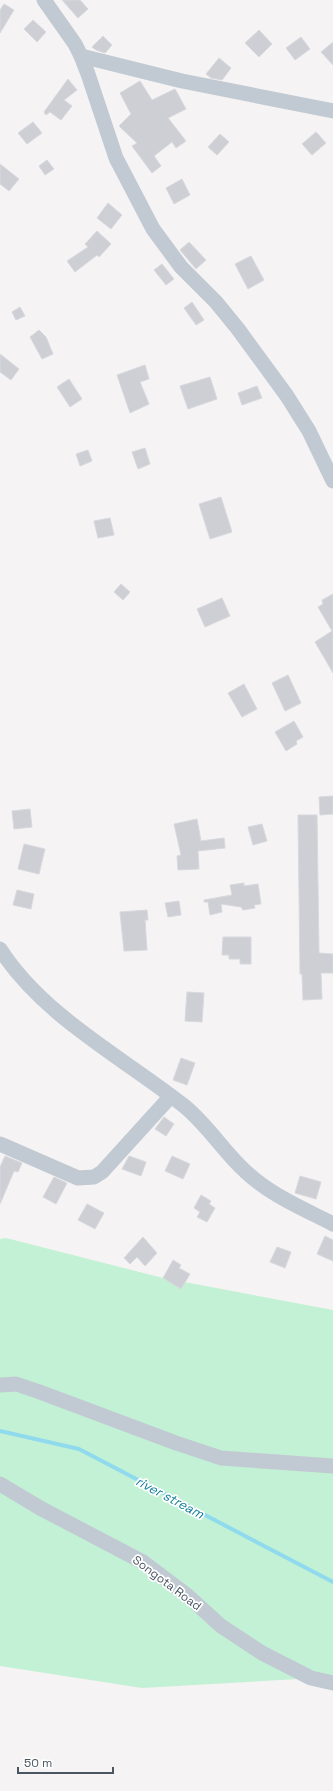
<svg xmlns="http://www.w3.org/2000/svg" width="333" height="1791" viewBox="0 0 333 1791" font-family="'Space Grotesk',sans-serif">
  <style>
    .green { fill: #c3f1d5 }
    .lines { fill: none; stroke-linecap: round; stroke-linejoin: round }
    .stream { stroke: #90daee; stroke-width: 4 }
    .building { fill: #cdcfd5; stroke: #d7d9de }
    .minor { stroke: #c1cad2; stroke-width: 15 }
    .labels { text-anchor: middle; stroke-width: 3.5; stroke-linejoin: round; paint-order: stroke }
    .street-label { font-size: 12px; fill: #4a5661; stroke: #fff }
    .water-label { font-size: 13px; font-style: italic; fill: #0c7c9b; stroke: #fff }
  </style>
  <rect width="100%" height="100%" fill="#f5f3f3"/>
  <path class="green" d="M6,1238L163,1278L333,1310V1677L142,1688L0,1666V1239Z"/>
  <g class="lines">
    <path class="stream" d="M0,1431L79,1449L333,1582"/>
  </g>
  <g class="building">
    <path d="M62,0H80L88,9L78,18Z"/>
    <path d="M4,4L14,10L0,33V10Z"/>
    <path d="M33,20L46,32L37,42L24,29Z"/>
    <path d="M259,30L272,44L259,57L245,43Z"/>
    <path d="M103,36L112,45L105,53L96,50L92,47Z"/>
    <path d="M301,37L310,49L295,60L286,48Z"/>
    <path d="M333,42V65L321,52Z"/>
    <path d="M219,58L231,68L222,80L211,78L206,74Z"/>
    <path d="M68,79L77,90L64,100L72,106L61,120L50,112L46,115L44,112Z"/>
    <path d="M140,81L152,100L175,89L186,109L168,118L186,141L176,148L172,142L154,156L161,166L152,173L132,146L137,143L119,126L131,114L120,93Z"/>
    <path d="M33,122L42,133L27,144L18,133Z"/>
    <path d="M316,132L326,143L312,155L302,144Z"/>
    <path d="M220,134L229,142L217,155L208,147Z"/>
    <path d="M47,160L54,169L45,175L39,166Z"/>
    <path d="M0,164L19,179L9,191L0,184Z"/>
    <path d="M182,179L190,195L174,204L166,188Z"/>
    <path d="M108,203L122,215L111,229L97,218Z"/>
    <path d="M97,231L111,244L99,257L97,255L75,272L67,261L88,247L85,244Z"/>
    <path d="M189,242L206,260L196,269L180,250Z"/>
    <path d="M251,256L264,280L248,289L235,264Z"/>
    <path d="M162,264L174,279L166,285L154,270Z"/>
    <path d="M192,302L204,320L196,325L184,308Z"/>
    <path d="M20,307L25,316L16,320L12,312Z"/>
    <path d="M39,330L46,337L53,354L42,359L30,337Z"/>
    <path d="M0,354L19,369L11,380L0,372Z"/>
    <path d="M145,365L149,379L140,382L149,404L130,413L117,375Z"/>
    <path d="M210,377L217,399L188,409L180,386Z"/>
    <path d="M69,379L82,399L70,407L57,387Z"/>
    <path d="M257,386L262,398L242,405L238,393Z"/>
    <path d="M145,448L150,464L138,469L132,452Z"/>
    <path d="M88,450L92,461L80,466L76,454Z"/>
    <path d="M221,497L232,532L210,539L199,504Z"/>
    <path d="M110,518L114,535L98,538L94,521Z"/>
    <path d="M121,584L130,592L123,600L114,592Z"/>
    <path d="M333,594V673L315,642L332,631L318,607L323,604L322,600Z"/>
    <path d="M222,598L230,616L205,627L197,609Z"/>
    <path d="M288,675L301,703L285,711L272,683Z"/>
    <path d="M244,684L257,709L242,717L228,693Z"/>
    <path d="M294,721L303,737L296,741L297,744L286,751L275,732Z"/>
    <path d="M333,796V814L320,815L319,797Z"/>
    <path d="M30,809L32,827L14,829L12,811Z"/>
    <path d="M298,815H317L319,953L333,954V973H321L322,999L303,1000L302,974H300Z"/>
    <path d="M197,819L201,841L224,838L225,848L198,851L199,869L178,870L177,856L181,855L174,824Z"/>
    <path d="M262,824L267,841L253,845L248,827Z"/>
    <path d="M24,844L45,849L39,874L18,869Z"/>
    <path d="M244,883V886L258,884L261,904L254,905L255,908L243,910L241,907L221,904L222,912L210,915L208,902H204V900L232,895L230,885Z"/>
    <path d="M17,890L34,894L31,909L13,905Z"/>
    <path d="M179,901L181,915L168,917L165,903Z"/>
    <path d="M147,910L148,920H145L147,950L124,951L120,912Z"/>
    <path d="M223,937H251V964H240V959H229V955H222Z"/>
    <path d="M187,992L204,993L202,1022L185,1021Z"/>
    <path d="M181,1058L195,1063L187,1085L173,1080Z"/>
    <path d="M164,1117L174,1124L166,1136L155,1129Z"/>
    <path d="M5,1156L22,1163L18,1172L14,1171L0,1204V1167Z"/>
    <path d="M129,1156L146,1162L141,1176L122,1169Z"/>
    <path d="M172,1156L190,1164L183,1179L165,1171Z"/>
    <path d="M300,1176L321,1182L316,1199L295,1193Z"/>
    <path d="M54,1177L67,1183L56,1204L43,1197Z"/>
    <path d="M201,1195L211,1201L209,1204L215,1208L207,1222L197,1217L200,1212L194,1208Z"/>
    <path d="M87,1204L104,1213L95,1229L78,1220Z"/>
    <path d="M325,1236L333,1240V1261L317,1254Z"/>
    <path d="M143,1237L157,1253L145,1266L137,1257L130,1264L124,1258Z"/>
    <path d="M277,1247L291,1252L285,1268L270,1262Z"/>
    <path d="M173,1260L181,1265L179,1268L190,1274L181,1289L163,1278Z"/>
  </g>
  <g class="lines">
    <g class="minor">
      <path d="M44,0L75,44L81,56L88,74L116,158L153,229L181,267L216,302L238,329L287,396L309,431L333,481"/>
      <path d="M81,56L182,81L333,111"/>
      <path d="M0,949C43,1016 122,1057 183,1105C207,1124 223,1151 245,1171C270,1195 302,1208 333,1224"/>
      <path d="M0,1144L78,1178L94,1177L102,1172L171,1096"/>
      <path d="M0,1385L16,1384L37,1391L176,1443L221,1458L333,1466"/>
      <path d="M0,1484L40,1508L143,1562L188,1596L221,1626L262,1653L311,1678L333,1683"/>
    </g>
  </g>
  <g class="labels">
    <g class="street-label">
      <text transform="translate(167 1583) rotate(37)" y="4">Songota Road</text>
    </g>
    <g class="water-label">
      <text transform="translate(170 1497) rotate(28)" y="5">river stream</text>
    </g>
  </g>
  <path d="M18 1767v6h95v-6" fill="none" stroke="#4a5661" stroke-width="2"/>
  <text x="24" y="1767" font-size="12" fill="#4a5661" stroke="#ffffff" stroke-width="3" paint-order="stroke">50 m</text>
</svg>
